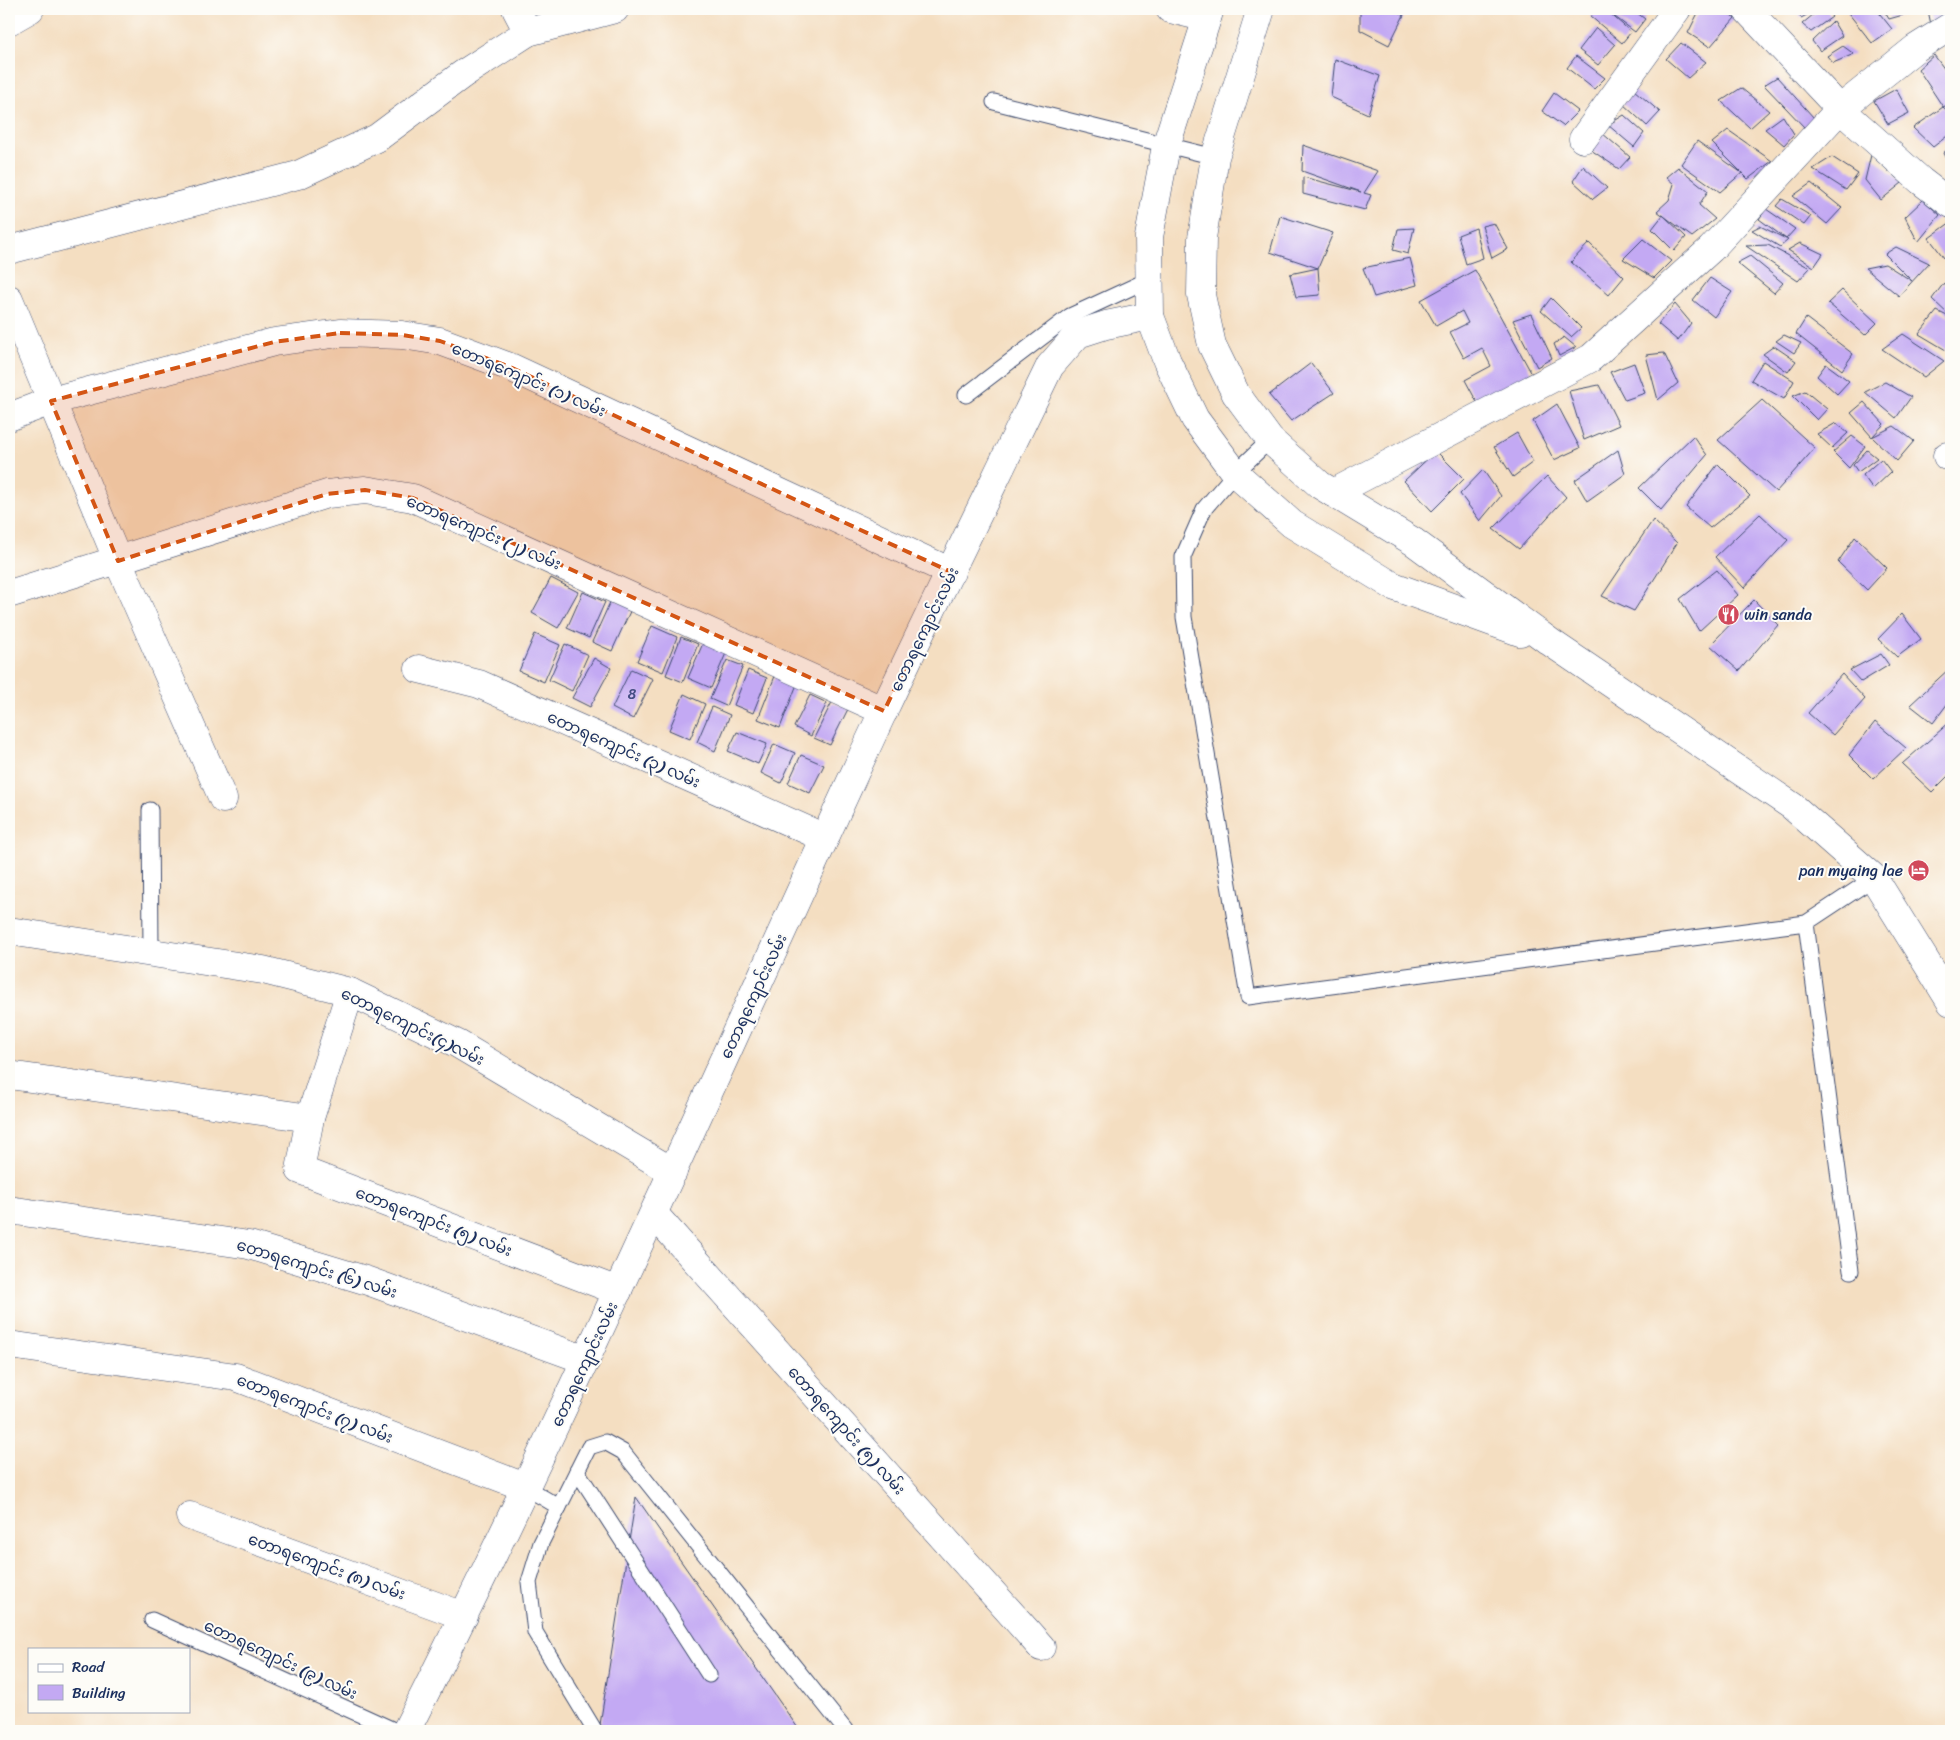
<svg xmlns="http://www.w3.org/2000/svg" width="1960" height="1740" viewBox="0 0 1960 1740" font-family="Sriracha,'Noto Sans Myanmar',sans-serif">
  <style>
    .building { fill: #c3a9f3 }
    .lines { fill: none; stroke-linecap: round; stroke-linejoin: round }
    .service-casing { stroke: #3c496d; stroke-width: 17 }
    .minor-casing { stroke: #3c496d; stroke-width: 29 }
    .trunk-casing { stroke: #3c496d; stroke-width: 29 }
    .service { stroke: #fff; stroke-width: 15 }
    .minor { stroke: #fff; stroke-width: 28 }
    .trunk { stroke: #fff; stroke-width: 28 }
    .marked { fill: #d45514; fill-opacity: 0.2; stroke: #d45514; stroke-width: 4; stroke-dasharray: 10 6; stroke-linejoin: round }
    .labels { text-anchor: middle; stroke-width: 4; stroke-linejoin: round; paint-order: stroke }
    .number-label { font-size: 14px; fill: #454e83 }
    .street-label { font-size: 16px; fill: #1b2f5e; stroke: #fdfcf7 }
    .poi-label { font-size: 16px; fill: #1b2f5e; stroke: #fdfcf7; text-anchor: start }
  </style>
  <rect width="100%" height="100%" fill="#fdfcf7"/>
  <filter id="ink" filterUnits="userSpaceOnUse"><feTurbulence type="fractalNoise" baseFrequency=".02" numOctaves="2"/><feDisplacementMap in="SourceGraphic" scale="10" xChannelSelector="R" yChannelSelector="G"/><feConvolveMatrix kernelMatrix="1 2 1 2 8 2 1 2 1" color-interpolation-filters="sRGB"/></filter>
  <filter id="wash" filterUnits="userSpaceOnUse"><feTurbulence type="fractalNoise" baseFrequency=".0096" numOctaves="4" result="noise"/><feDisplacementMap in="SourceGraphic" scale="20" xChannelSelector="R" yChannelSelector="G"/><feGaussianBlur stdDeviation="1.12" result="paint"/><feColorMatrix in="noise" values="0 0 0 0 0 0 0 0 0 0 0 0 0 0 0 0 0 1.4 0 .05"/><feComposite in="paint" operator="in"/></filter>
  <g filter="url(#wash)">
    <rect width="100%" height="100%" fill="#f4dec1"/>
    <g id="blocks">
      <g class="building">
        <path d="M1360,9H1391L1404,15L1389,45L1360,30Z"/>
        <path d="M1599,9H1632L1645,19L1635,32L1607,11L1631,32L1622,43L1590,16Z"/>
        <path d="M1700,9H1722L1735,18L1710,47L1688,33Z"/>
        <path d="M1796,9H1818L1801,18Z"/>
        <path d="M1820,9H1826L1832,17L1811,32L1802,24Z"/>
        <path d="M1845,9H1876L1892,29L1872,43Z"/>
        <path d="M1883,9H1899L1903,15L1889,19Z"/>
        <path d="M1932,9H1942L1946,17L1931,25L1928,10Z"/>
        <path d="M1833,21L1842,36L1820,51L1812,41Z"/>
        <path d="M1596,28L1615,45L1598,65L1579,50Z"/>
        <path d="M1681,43L1706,62L1688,78L1666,59Z"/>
        <path d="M1843,46L1854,54L1833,63L1827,56Z"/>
        <path d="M1934,55L1951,78V103L1943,107L1951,114V133L1933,147L1913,128L1943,107L1918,69Z"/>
        <path d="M1576,56L1605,78L1594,89L1567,68Z"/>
        <path d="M1335,59L1380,76L1368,114L1331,97Z"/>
        <path d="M1777,77L1814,118L1805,128L1764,85Z"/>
        <path d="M1741,88L1769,111L1750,128L1721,101Z"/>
        <path d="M1896,89L1909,113L1888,124L1874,101Z"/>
        <path d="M1634,90L1660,112L1647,126L1623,104Z"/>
        <path d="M1554,93L1578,111L1563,126L1542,111Z"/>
        <path d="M1624,115L1644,133L1634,147L1608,125Z"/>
        <path d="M1783,116L1794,134L1784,145L1765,129Z"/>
        <path d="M1728,130L1772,161L1748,179L1712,143Z"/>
        <path d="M1602,133L1630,157L1619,169L1591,150Z"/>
        <path d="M1697,141L1742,173L1720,192L1681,164Z"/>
        <path d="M1303,145L1378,171L1364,193L1371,195L1365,210L1303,194V177L1361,192L1302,171Z"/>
        <path d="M1951,147V169L1943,153Z"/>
        <path d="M1871,155L1902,183L1881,200L1865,180Z"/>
        <path d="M1832,157L1858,174L1846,190L1813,169Z"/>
        <path d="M1583,166L1607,188L1593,199L1573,181Z"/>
        <path d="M1678,167L1708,191L1699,205L1715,219L1692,237L1657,211L1669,200L1674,184L1666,177Z"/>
        <path d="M1811,183L1842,208L1827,224L1793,196Z"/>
        <path d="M1782,199L1811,216L1804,225L1776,206Z"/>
        <path d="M1923,200L1940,215L1918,242L1905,217Z"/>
        <path d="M1766,209L1795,229L1786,239L1759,219Z"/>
        <path d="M1663,215L1686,237L1674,251L1652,229Z"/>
        <path d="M1280,216L1333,233L1318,268L1270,252Z"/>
        <path d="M1951,222V251L1944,258L1929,238Z"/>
        <path d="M1494,223L1508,249L1492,258L1482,226Z"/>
        <path d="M1760,226L1788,240L1780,247L1752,230Z"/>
        <path d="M1414,228L1408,254L1393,250L1398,229Z"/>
        <path d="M1476,228L1483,258L1466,264L1458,235Z"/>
        <path d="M1643,239L1671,261L1654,278L1623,259Z"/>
        <path d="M1589,243L1624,277L1609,295L1571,262Z"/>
        <path d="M1800,243L1823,254L1814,267L1788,250Z"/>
        <path d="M1768,245L1810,268L1798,281L1746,246Z"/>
        <path d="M1896,247L1929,263L1899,296L1865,268L1885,264L1912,281L1885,254Z"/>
        <path d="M1750,256L1783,283L1774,293L1737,263Z"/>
        <path d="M1410,258L1417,285L1374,297L1363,268Z"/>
        <path d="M1318,268L1320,295L1296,297L1290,274Z"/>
        <path d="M1475,270L1533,376L1479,406L1465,380L1491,366L1482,348L1464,358L1450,332L1468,323L1462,311L1436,326L1421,300Z"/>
        <path d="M1710,278L1732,292L1714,317L1693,300Z"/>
        <path d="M1944,283L1951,288V317L1932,299Z"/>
        <path d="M1842,290L1877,323L1865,335L1828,303Z"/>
        <path d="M1551,298L1581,328L1571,337L1541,311Z"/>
        <path d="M1675,304L1691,323L1678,341L1658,324Z"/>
        <path d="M1937,311L1951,318V353L1919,334Z"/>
        <path d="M1531,314L1552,358L1537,367L1513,320Z"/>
        <path d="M1806,318L1853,354L1842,370L1796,334Z"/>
        <path d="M1903,334L1944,361L1924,377L1882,349Z"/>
        <path d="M1784,335L1801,343L1794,353L1776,341Z"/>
        <path d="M1564,337L1576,347L1559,356L1554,344Z"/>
        <path d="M1774,346L1796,361L1788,372L1763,354Z"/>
        <path d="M1664,353L1678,383L1658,400L1646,355Z"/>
        <path d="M1763,361L1794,381L1784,399L1751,380Z"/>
        <path d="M1311,363L1334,393L1291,421L1269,395Z"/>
        <path d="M1634,363L1645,393L1625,400L1610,372Z"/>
        <path d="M1826,364L1849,381L1837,394L1817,376Z"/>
        <path d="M1885,382L1911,397L1896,418L1865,392Z"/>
        <path d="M1599,385L1619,425L1584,440L1569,391Z"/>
        <path d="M1805,391L1827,409L1817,420L1793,396Z"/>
        <path d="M1762,400L1815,448L1776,492L1718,440Z"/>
        <path d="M1864,402L1884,424L1872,437L1851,413Z"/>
        <path d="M1557,404L1580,448L1554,460L1533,421Z"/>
        <path d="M1836,423L1848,433L1832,448L1817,434Z"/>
        <path d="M1894,426L1914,441L1897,461L1872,437Z"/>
        <path d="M1517,433L1533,462L1513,477L1494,447Z"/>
        <path d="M1693,436L1707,455L1661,510L1639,488Z"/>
        <path d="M1852,436L1865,446L1849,468L1833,452Z"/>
        <path d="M1618,450L1625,474L1587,501L1575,480Z"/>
        <path d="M1867,450L1877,458L1858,472L1853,465Z"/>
        <path d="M1436,451L1464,479L1432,511L1404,481Z"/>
        <path d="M1881,459L1891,472L1873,489L1863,475Z"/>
        <path d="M1718,464L1750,496L1710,528L1686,507Z"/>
        <path d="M1483,470L1501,496L1480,521L1460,494Z"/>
        <path d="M1547,476L1566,497L1519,549L1493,529Z"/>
        <path d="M1760,514L1788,540L1744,588L1715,557Z"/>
        <path d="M1653,520L1677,543L1634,611L1602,596Z"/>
        <path d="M1855,537L1887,568L1867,590L1838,562Z"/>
        <path d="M1717,570L1738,595L1699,631L1680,599Z"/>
        <path d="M551,578L578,592L558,628L532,613Z"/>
        <path d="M583,592L605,602L589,638L567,628Z"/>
        <path d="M612,598L632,607L612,651L592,642Z"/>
        <path d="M1754,600L1778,625L1739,671L1710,645Z"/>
        <path d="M1902,614L1921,639L1897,657L1878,639Z"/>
        <path d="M652,626L677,637L663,672L637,661Z"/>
        <path d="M535,634L560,645L544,682L519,671Z"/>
        <path d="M681,637L698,644L683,682L666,675Z"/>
        <path d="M704,641L727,651L711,688L688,678Z"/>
        <path d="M565,644L588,655L572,691L549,680Z"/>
        <path d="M1881,654L1889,665L1861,682L1850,670Z"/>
        <path d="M594,658L611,668L590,707L572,698Z"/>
        <path d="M727,660L743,666L726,706L710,699Z"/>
        <path d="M1951,667V699L1933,723L1910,705Z"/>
        <path d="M631,669L653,679L633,719L612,708Z"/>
        <path d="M748,670L767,678L753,713L734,705Z"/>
        <path d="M777,671L799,679L780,728L758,719Z"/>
        <path d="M1842,674L1865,699L1833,735L1808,713Z"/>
        <path d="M684,694L705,704L690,739L669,730Z"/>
        <path d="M810,695L827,703L811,736L794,727Z"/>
        <path d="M832,702L848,709L830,745L814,738Z"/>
        <path d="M712,707L730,715L715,751L697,742Z"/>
        <path d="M1951,721V773L1932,792L1902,764Z"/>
        <path d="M1875,722L1906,748L1873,779L1849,755Z"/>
        <path d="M737,732L767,744L758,764L728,751Z"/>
        <path d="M774,744L795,753L781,783L761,773Z"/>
        <path d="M801,755L824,765L810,793L788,783Z"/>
        <path d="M636,1497L800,1731H599Z"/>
      </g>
    </g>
  </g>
  <g filter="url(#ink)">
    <use href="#blocks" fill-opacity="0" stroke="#3c496d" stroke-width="1"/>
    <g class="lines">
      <defs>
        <g id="service">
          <path d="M994,102L1215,157"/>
          <path d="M966,395L1070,316L1150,279"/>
          <path d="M1270,440L1235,473L1204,509L1183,557L1184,617L1248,997L1806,923L1874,878"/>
          <path d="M150,810L151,952"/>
          <path d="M1806,923L1851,1271"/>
          <path d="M577,1471L709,1675"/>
          <path d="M525,1487L559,1507"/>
          <path d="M152,1620L396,1731"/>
          <path d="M595,1731L535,1632L529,1582L541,1543L589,1447L605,1442L623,1452L846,1731"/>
        </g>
        <g id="minor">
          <path d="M516,9L528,32"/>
          <path d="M1170,9L1207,18"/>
          <path d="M1746,9L1840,109L1921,181L1951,204"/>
          <path d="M9,21L30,9"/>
          <path d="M1583,139L1677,9"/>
          <path d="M9,250L298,175L377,138L463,74L528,32L615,9"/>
          <path d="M9,299L118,561L223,799"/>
          <path d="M9,417L51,401L274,342L340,333L402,335L440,341L510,367L951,572"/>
          <path d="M1947,456L1951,457"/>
          <path d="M1333,493L1591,358L1711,249L1840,109L1916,48L1951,26"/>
          <path d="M9,594L327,494L365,490L413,498L884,711"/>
          <path d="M419,669L479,684L825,838"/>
          <path d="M9,931L263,970L350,992L458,1044L673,1172"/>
          <path d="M350,992L310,1118L300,1170L618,1291"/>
          <path d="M9,1075L310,1118"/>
          <path d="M9,1210L249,1245L368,1281L586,1360"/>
          <path d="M654,1214L1041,1647"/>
          <path d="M9,1345L236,1377L525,1487"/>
          <path d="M190,1516L464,1616"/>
          <path d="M406,1731C575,1397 724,1054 882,714C937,597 994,482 1050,366L1078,334L1106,325L1150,316"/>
        </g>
        <g id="trunk">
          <path d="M1210,9L1166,146L1149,237L1150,316L1167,361L1195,419L1235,473L1292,524L1393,586L1520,632"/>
          <path d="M1261,9L1215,157L1202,238L1201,295L1212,345L1236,394L1270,440L1320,485L1414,542L1550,642L1792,806L1874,878L1951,1002"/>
        </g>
      </defs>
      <use href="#service" class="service-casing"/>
      <use href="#minor" class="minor-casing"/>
      <use href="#trunk" class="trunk-casing"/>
      <use href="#service" class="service"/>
      <use href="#minor" class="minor"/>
      <use href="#trunk" class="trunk"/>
    </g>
  </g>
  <path class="marked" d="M340,333L402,335L440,341L510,367L951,572L884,711L413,498L365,490L327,494L118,561L51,401L274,342Z"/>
  <defs>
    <symbol id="restaurant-disc" viewBox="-11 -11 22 22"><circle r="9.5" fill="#d1495b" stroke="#fdfcf7"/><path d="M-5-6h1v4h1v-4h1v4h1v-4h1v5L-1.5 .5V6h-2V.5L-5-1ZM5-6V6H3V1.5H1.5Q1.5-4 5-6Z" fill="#fff"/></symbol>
    <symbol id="hotel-disc" viewBox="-11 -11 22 22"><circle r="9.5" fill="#d1495b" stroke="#fdfcf7"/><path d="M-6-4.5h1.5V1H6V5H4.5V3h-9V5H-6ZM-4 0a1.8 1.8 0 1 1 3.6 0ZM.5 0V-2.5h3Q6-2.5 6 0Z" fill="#fff"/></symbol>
  </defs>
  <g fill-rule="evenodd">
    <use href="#restaurant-disc" x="1716" y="602" width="25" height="25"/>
    <use href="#hotel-disc" x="1906" y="858" width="25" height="25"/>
  </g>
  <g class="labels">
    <g class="number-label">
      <text x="632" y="699">8</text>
    </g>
    <g class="street-label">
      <text transform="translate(529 379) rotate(23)" y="6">တောရကျောင်း (၁) လမ်း</text>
      <text transform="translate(484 532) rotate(23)" y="6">တောရကျောင်း (၂) လမ်း</text>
      <text transform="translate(924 629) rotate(-64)" y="6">တောရကျောင်းလမ်း</text>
      <text transform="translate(624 749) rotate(24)" y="6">တောရကျောင်း (၃) လမ်း</text>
      <text transform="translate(753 996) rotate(-65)" y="6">တောရကျောင်းလမ်း</text>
      <text transform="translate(413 1026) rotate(26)" y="6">တောရကျောင်း(၄)လမ်း</text>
      <text transform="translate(434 1221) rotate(21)" y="6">တောရကျောင်း (၅) လမ်း</text>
      <text transform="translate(317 1268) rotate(17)" y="6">တောရကျောင်း (၆) လမ်း</text>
      <text transform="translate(584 1364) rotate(-65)" y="6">တောရကျောင်းလမ်း</text>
      <text transform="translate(315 1408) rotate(21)" y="6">တောရကျောင်း (၇) လမ်း</text>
      <text transform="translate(847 1430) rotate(48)" y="6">တောရကျောင်း (၅) လမ်း</text>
      <text transform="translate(327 1566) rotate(20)" y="6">တောရကျောင်း (၈) လမ်း</text>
      <text transform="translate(281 1659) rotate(25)" y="6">တောရကျောင်း (၉) လမ်း</text>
    </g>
    <g class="poi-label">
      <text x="1744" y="620">win sanda</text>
      <text x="1903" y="876" text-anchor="end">pan myaing lae</text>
    </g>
  </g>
  <rect width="1960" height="1740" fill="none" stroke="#fdfcf7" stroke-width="30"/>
  <rect x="28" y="1648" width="162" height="65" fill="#fdfcf7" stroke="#a3aaba"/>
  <rect x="38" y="1664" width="25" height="8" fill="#ffffff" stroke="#a3aaba"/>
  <text x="72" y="1672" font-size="15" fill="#1b2f5e">Road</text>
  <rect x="38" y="1685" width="25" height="15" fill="#c3a9f3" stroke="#a3aaba"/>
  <text x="72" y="1698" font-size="15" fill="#1b2f5e">Building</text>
</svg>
